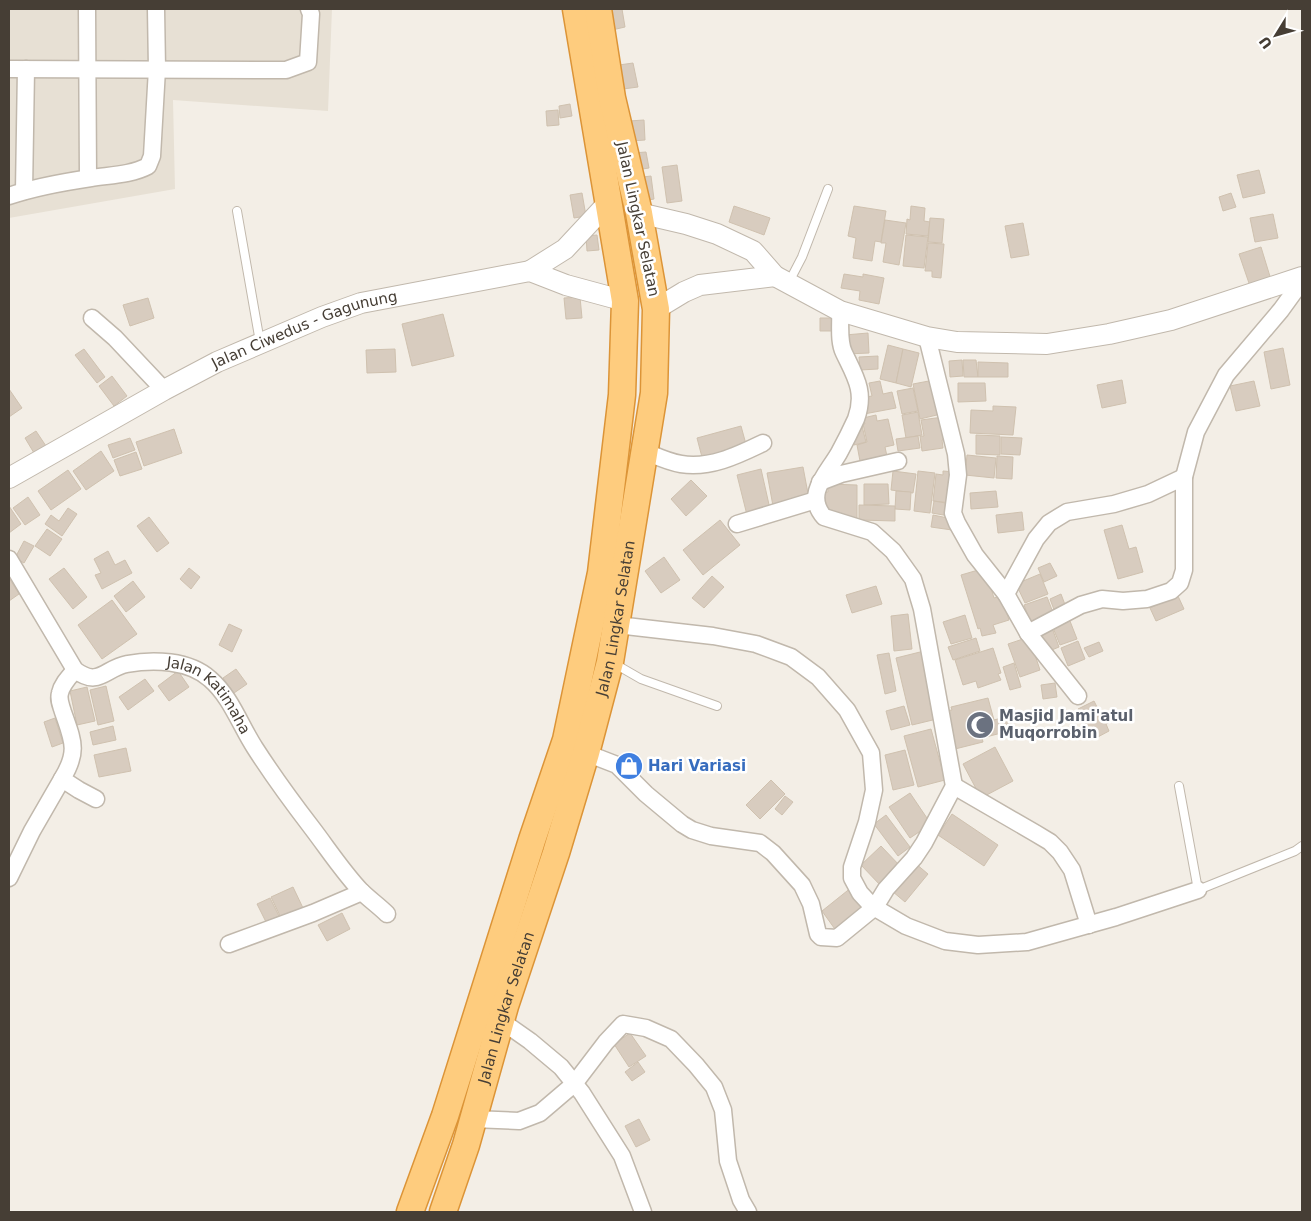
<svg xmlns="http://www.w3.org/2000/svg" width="1311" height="1221" viewBox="0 0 1311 1221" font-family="'DejaVu Sans',sans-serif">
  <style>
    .residential { fill: #e7e0d4 }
    .building { fill: #d8ccbf; stroke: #cfc1af }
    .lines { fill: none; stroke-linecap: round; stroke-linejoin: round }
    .service-casing { stroke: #c1b8ac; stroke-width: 10 }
    .minor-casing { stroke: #c1b8ac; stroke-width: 19 }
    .tertiary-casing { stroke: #c1b8ac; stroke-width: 22 }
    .trunk-casing { stroke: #dc9437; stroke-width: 29 }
    .service { stroke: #fff; stroke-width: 8 }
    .minor { stroke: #fff; stroke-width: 16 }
    .tertiary { stroke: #fff; stroke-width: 20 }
    .trunk { stroke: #fecc7e; stroke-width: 26 }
    .labels { text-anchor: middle; stroke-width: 5; stroke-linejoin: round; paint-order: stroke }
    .street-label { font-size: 15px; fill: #463e35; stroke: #fff }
    .worship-label { font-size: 15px; font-weight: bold; fill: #5b616d; stroke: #fff; text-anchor: start }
    .shop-label { font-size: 15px; font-weight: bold; fill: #366cbe; stroke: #fff; text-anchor: start }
  </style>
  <rect width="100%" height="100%" fill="#f3eee6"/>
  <path class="residential" d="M9,9H332L328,111L173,100L175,189L9,218Z"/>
  <g class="building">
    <path d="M608,9H622L625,27L612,30Z"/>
    <path d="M633,63L638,87L623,89L619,65Z"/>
    <path d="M570,104L572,116L560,118L559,106Z"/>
    <path d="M558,110L559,125L547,126L546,111Z"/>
    <path d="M644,120L645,140L631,141L629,121Z"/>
    <path d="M646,152L649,168L636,170L633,153Z"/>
    <path d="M677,165L682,201L667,203L662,167Z"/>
    <path d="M1259,170L1265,193L1243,198L1237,175Z"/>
    <path d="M651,176L654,199L639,202L635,178Z"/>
    <path d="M582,193L586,216L574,218L570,195Z"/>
    <path d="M1231,193L1236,207L1223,211L1219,197Z"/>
    <path d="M734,206L770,218L764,235L729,222Z"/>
    <path d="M854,206L886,211L881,242L875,241L872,261L853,258L856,238L848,236Z"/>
    <path d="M911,206L925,208L924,221L930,222L928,236L906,234L907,219L910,220Z"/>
    <path d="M1273,214L1278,238L1255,242L1250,218Z"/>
    <path d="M930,218L944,219L942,243L928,242Z"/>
    <path d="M885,220L906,223L899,265L883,262L886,243H881Z"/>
    <path d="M1023,223L1029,255L1011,258L1005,226Z"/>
    <path d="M597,235L599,250L587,251L586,236Z"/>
    <path d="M906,235L928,237L924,268L903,266Z"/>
    <path d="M928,243L944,244L941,278L932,277V271H925Z"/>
    <path d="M1261,247L1272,283L1251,289L1239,254Z"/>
    <path d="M844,274L863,277V274L884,278L879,304L859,300L860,291L841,288Z"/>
    <path d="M580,297L582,318L566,319L564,298Z"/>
    <path d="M148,298L154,318L130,326L123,305Z"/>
    <path d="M443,314L454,356L412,366L402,324Z"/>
    <path d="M820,318H837L836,331H820Z"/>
    <path d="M868,333L869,353L846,354L845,335Z"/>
    <path d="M888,345L903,349L896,383L880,379Z"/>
    <path d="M1283,348L1290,385L1271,389L1264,352Z"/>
    <path d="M84,349L105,377L97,383L75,355Z"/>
    <path d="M395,349L396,372L367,373L366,350Z"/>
    <path d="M903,349L919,353L911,387L896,383Z"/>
    <path d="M878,356V369L860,370L859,357Z"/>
    <path d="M962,360L963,376L950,377L949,361Z"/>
    <path d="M963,360H976L978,377H964Z"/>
    <path d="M978,362L1008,363V377H978Z"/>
    <path d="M112,376L127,396L114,406L99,386Z"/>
    <path d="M934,380L941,414L920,419L913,384Z"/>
    <path d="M1122,380L1126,403L1102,408L1097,385Z"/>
    <path d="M880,381L883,394L892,392L896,408L864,414L861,398L872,396L869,383Z"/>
    <path d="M1254,381L1260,406L1236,411L1230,386Z"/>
    <path d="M958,383H985L986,401L958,402Z"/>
    <path d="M913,388L918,411L902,414L897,391Z"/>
    <path d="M9,389L22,408L9,417Z"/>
    <path d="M993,406L1016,407L1013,435L970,433L971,410L993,411Z"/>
    <path d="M918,412L922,435L906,438L902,415Z"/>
    <path d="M876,415L877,421L888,419L894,445L885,447L888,461L870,465L869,459L860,461L857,445L867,442L863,424H865L863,418Z"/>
    <path d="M943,417L946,440H942L943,448L922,451L920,436H924L921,420Z"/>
    <path d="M741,426L747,448L703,461L697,438Z"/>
    <path d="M862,426L866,442L854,445L850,429Z"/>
    <path d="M174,429L182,453L144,466L136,442Z"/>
    <path d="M36,431L46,446L34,453L25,438Z"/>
    <path d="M976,435L1000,436V455L976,454Z"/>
    <path d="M918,436L920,448L898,451L896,439Z"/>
    <path d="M1001,437L1022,438L1020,455L1001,454Z"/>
    <path d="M130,438L135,450L113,458L108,445Z"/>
    <path d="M101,451L114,471L86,490L73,471Z"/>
    <path d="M136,452L142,469L120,476L114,460Z"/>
    <path d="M967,455L996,458L994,478L965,475Z"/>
    <path d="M997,456L1013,457L1012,479L996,478Z"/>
    <path d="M803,467L809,499L773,506L767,473Z"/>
    <path d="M761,469L770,509L747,515L737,475Z"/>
    <path d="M68,470L81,489L51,510L38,491Z"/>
    <path d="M893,471L916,474L913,493L891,490Z"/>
    <path d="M918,471L935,473L930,513L914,511Z"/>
    <path d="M943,471L955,472L951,503L933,501L936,474L943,475Z"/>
    <path d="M691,480L707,496L686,516L671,499Z"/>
    <path d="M828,484L857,485V518L827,517L823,492H828Z"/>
    <path d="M864,484H888L889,504L864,505Z"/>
    <path d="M896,491L911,492L910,510L895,509Z"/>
    <path d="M996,491L998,507L971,509L970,493Z"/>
    <path d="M28,497L40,515L25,525L13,508Z"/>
    <path d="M934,501L951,504L949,516L932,513Z"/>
    <path d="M859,505L895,506V521L859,520Z"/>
    <path d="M9,506L21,524L9,533Z"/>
    <path d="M68,508L77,514L62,536L45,524L51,515L59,521Z"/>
    <path d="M1022,512L1024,530L998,533L996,515Z"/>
    <path d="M933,515L953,519L952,530L931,527Z"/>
    <path d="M149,517L169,543L157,552L137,526Z"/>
    <path d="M720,520L740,545L703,575L683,550Z"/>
    <path d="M1122,525L1129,549L1136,547L1143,572L1118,579L1104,530Z"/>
    <path d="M47,529L62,539L50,556L35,546Z"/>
    <path d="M24,541L34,546L24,563L15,558Z"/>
    <path d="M108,551L115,565L125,560L132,573L102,589L95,575L101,573L94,559Z"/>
    <path d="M664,557L680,580L661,593L645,571Z"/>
    <path d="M1050,563L1057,576L1044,582L1038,568Z"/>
    <path d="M64,568L87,597L73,609L49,579Z"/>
    <path d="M189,568L200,577L191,589L180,579Z"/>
    <path d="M985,568L994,598L1001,596L1009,620L993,625L996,633L982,636L980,628L978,629L961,575Z"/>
    <path d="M1040,574L1048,594L1025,603L1016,584Z"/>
    <path d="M712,576L724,587L704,608L692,598Z"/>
    <path d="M9,578L19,594L9,601Z"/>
    <path d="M133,581L145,597L126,612L114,596Z"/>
    <path d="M876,586L882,604L852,613L846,595Z"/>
    <path d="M1061,594L1067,610L1056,615L1050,599Z"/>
    <path d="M1178,596L1184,609L1156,621L1150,608Z"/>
    <path d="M1047,597L1054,615L1031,624L1024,605Z"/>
    <path d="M112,600L137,634L102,659L78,625Z"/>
    <path d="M908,614L912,649L894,651L891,616Z"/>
    <path d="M965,615L972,638L951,644L943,622Z"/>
    <path d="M1068,616L1077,639L1060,645L1051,623Z"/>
    <path d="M229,624L242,630L232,652L219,645Z"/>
    <path d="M1051,625L1059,647L1047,652L1038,630Z"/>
    <path d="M1029,637L1040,670L1020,677L1008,644Z"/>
    <path d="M976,638L980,651L953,660L948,647Z"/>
    <path d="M1078,641L1085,659L1068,666L1061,648Z"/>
    <path d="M1099,642L1103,651L1089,657L1084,648Z"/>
    <path d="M993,648L1001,673L998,674L1001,680L978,688L976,681L963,685L955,660Z"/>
    <path d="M924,651L941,718L912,725L896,658Z"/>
    <path d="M889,653L896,691L885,694L877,655Z"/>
    <path d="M1014,663L1021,687L1010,690L1003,667Z"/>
    <path d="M236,669L247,684L234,693L223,678Z"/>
    <path d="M178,671L189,687L169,701L158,686Z"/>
    <path d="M145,679L154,691L128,710L119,697Z"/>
    <path d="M1055,683L1057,697L1043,699L1041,685Z"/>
    <path d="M106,686L114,721L98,725L90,690Z"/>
    <path d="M87,687L95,721L77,725L70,691Z"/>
    <path d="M988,698L994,720L1009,716L1013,730L982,738L983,742L955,749L945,711L952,710L951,707Z"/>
    <path d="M1094,701L1100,713L1104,711L1110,722L1106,724L1109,731L1094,739L1078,709Z"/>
    <path d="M904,706L910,725L891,730L886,711Z"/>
    <path d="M55,718L63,743L52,747L44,722Z"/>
    <path d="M113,726L116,740L93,745L90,732Z"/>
    <path d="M931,729L945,780L918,787L904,736Z"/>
    <path d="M995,747L1013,781L981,798L963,764Z"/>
    <path d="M126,748L131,771L99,777L94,755Z"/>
    <path d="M905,750L914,785L893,790L885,755Z"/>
    <path d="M628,759L636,766L630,773L622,765Z"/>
    <path d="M771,780L785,794L760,819L746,805Z"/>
    <path d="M910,793L931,824L910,838L889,807Z"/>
    <path d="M785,796L793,802L782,815L775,809Z"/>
    <path d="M952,814L998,845L984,866L938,835Z"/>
    <path d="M886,815L910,847L898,856L874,824Z"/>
    <path d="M881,846L901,867L881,886L861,865Z"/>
    <path d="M915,863L928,874L905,902L892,891Z"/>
    <path d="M293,887L303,908L281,918L271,897Z"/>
    <path d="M852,887L869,908L837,932L822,911Z"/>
    <path d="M270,898L279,916L266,922L257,904Z"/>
    <path d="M342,913L350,929L327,941L318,925Z"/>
    <path d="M630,1033L646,1056L629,1067L614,1044Z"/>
    <path d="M638,1062L645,1072L632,1081L625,1072Z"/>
    <path d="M639,1119L650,1140L636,1147L625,1126Z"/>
  </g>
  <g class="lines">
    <defs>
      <g id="service">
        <path d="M237,211L260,342"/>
        <path d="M789,282L802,257L828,189"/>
        <path d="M615,664L641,679L717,706"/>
        <path d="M1179,786L1198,890L1295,851L1302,846"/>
      </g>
      <g id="minor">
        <path d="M87,9L88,178"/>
        <path d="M9,69L286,70L308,62L311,14L309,9"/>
        <path d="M24,191L26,69"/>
        <path d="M9,196C35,187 64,182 91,178C110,175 131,175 148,166L152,156L157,69L156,9"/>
        <path d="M92,318L115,338L164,390"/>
        <path d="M927,337L956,454L958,475L953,513L957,523L975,555L1006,594L1028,633L1078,696"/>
        <path d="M644,451C656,456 668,462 681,464C710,469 738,455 763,443"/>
        <path d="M820,482L841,474L898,461"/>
        <path d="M737,524L816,500"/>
        <path id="s1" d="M9,559L75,670C99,688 105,668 127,664C153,659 189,660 210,679C231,697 240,725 255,748C273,776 292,802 312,828C328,849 343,872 361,891C369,899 379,906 387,914"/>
        <path d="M1006,594L1036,539L1049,523L1067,512L1114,504L1148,494L1184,477"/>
        <path d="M617,625L713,636L756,644L791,657L818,677L847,710L871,753L874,790L867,822L852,867V878L860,893L872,906L906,926L945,941L978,945L1027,942L1116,917L1198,890"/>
        <path d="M1028,633L1081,605L1102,599L1123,601L1147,599L1171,591L1180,583L1184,570V477L1196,432L1226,375L1281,310L1302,281"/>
        <path d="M75,670C69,677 62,684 60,693C58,700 61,705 63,712C73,741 79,751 62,779L79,790L96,799"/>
        <path d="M586,753L617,765L646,794L682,824L692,830L711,836L760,843L773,853L802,885L811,904L818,934L821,937L837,938L875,907L886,889L914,858L924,843L954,786L922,609L913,579L893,551L872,532L824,517C804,494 827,474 839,453C845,442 851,430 856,419C866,392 855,376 844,353C838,341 841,324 840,311"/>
        <path d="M954,786L1035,833L1050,842L1060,852L1072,870L1089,925"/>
        <path d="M9,878L32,831L62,779"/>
        <path d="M229,944L313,913L362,892"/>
        <path d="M500,1020L530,1041L561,1067L582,1093L622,1156L643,1212"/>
        <path d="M473,1119L519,1121L540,1113L574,1084L606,1042L623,1024L646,1028L671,1039L696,1065L714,1087L723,1110L728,1161L741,1200L748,1212"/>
      </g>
      <g id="tertiary">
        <path d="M639,213L686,224L717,234L753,251L775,276L840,311L927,337L957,342L1047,344L1109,334L1171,320L1302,277"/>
        <path d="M530,271L565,249L607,204"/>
        <path d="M656,309L684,292L700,285L775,276"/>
        <path id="s2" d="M9,478L164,390L217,362L322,317L361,303L530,271L566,285L625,301"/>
      </g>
      <g id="trunk">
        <path d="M410,1212L445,1116L532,840L566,740L601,573L622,395L625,301L576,9"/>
        <path id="s3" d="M443,1212L466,1145L505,1006L556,853L586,753L610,662L654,393L656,309L639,213L612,98L598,9"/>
      </g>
    </defs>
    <use href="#service" class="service-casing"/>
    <use href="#minor" class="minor-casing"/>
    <use href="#tertiary" class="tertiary-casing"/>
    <use href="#trunk" class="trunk-casing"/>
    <use href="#service" class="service"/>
    <use href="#minor" class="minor"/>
    <use href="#tertiary" class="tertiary"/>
    <use href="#trunk" class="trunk"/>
  </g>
  <defs>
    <symbol id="mosque-disc" viewBox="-11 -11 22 22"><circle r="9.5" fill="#6b7280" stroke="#fff"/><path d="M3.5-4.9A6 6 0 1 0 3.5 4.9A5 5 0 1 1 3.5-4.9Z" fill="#fff"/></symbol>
    <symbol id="shop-disc" viewBox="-11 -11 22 22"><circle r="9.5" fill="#3f7fe0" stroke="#fff"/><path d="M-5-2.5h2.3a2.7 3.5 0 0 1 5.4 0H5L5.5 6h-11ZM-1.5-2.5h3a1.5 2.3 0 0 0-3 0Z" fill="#fff"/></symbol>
  </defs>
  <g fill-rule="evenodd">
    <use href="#mosque-disc" x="964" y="709" width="32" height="32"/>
    <use href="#shop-disc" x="613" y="750" width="32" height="32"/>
  </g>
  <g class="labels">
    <g class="street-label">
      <text transform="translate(638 219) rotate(78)" y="5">Jalan Lingkar Selatan</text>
      <text dy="5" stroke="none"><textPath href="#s2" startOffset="332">Jalan Ciwedus - Gagunung</textPath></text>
      <text dy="5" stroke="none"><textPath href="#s3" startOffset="619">Jalan Lingkar Selatan</textPath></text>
      <text dy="5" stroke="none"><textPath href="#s1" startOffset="282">Jalan Katimaha</textPath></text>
      <text dy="5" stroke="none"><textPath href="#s3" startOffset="214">Jalan Lingkar Selatan</textPath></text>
    </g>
    <g class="worship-label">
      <text x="999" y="721">Masjid Jami'atul<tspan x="999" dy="17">Muqorrobin</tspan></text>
    </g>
    <g class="shop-label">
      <text x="648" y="771">Hari Variasi</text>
    </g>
  </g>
  <rect width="1311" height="1221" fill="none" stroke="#463e35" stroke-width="20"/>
  <g transform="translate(1276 35) rotate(233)" stroke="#ffffff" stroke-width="4" paint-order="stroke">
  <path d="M0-4L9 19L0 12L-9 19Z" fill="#463e35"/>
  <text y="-8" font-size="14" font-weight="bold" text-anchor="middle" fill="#463e35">U</text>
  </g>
</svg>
